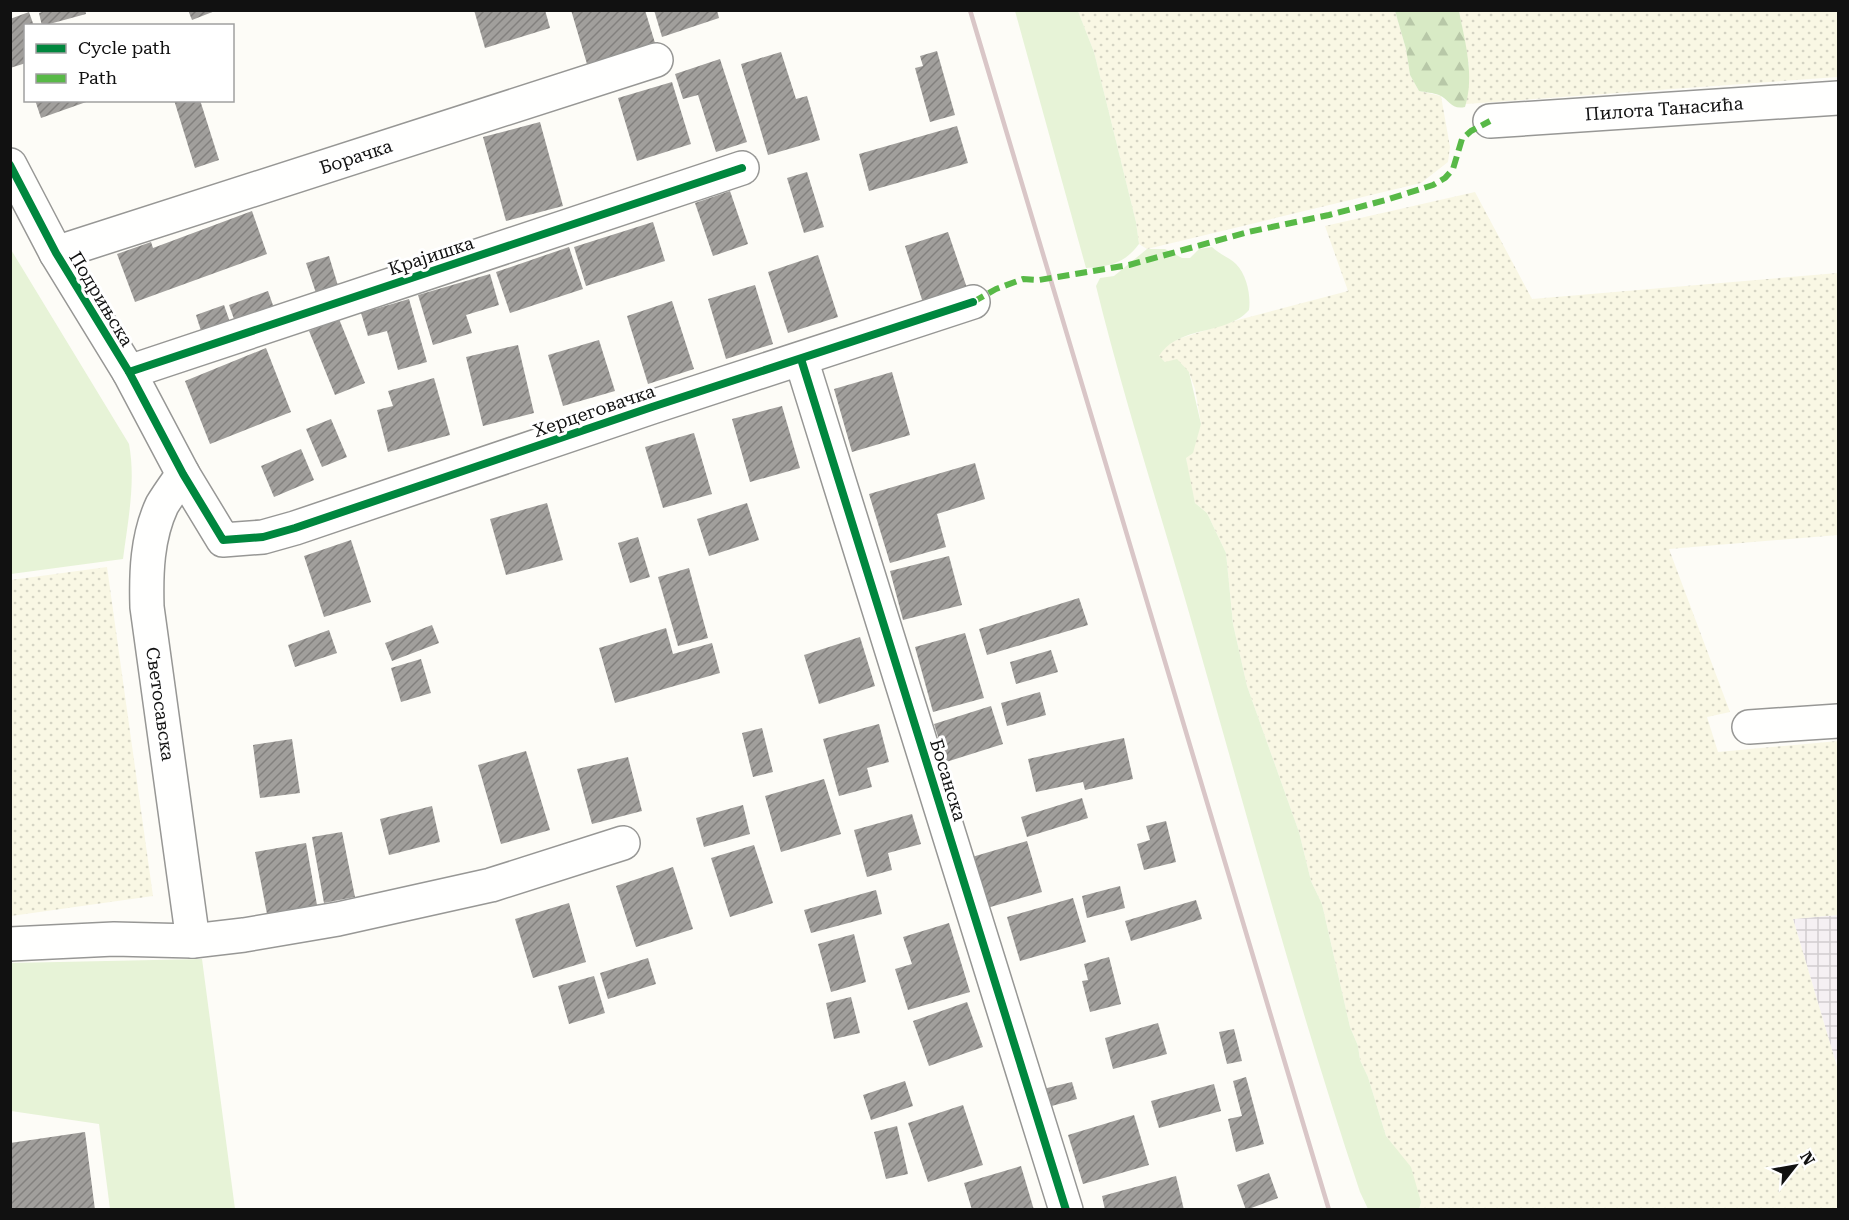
<svg xmlns="http://www.w3.org/2000/svg" width="1849" height="1220" viewBox="0 0 1849 1220" font-family="'Roboto Serif',serif">
  <style>
    .industrial { fill: url(#industrial-grid) }
    .farmland { fill: url(#farmland-dots) }
    .grass { fill: #e7f3d7 }
    .forest { fill: url(#forest-firs) }
    .building { fill: url(#building-hatch) }
    .lines { fill: none; stroke-linecap: round; stroke-linejoin: round }
    .minor-casing { stroke: #979795; stroke-width: 36 }
    .minor { stroke: #fffffe; stroke-width: 33 }
    .rail { stroke: #d9c6c7; stroke-width: 4.5 }
    .quiet { stroke: #58b947; stroke-width: 6; stroke-dasharray: 12 6; stroke-linecap: butt }
    .cycleway-casing { stroke: #fff; stroke-width: 11 }
    .cycleway { stroke: #00873e; stroke-width: 8 }
    .labels { text-anchor: middle; stroke-width: 6; stroke-linejoin: round; paint-order: stroke }
    .street-label { font-size: 18px; fill: #111; stroke: #fff }
  </style>
  <defs>
    <pattern id="industrial-grid" width="8" height="8" patternUnits="userSpaceOnUse" patternTransform="scale(1.5)"><rect width="8" height="8" fill="#f5f0f3"/><path d="M0 4h8M4 0v8" fill="none" stroke="#d1cdcf"/></pattern>
    <pattern id="farmland-dots" width="8" height="8" patternUnits="userSpaceOnUse" patternTransform="scale(1.5)"><rect width="8" height="8" fill="#f9f7e4"/><path d="M2 2h.1M6 6h.1" fill="none" stroke="#d4d3c3" stroke-width="1.8" stroke-linecap="round"/></pattern>
    <pattern id="forest-firs" width="22" height="20" patternUnits="userSpaceOnUse" patternTransform="scale(1.5)"><rect width="22" height="20" fill="#d8eac5"/><path d="M5 1l3.5 6h-7zM16 11l3.5 6h-7z" fill="#b8c8a8"/></pattern>
    <pattern id="building-hatch" width="6" height="6" patternUnits="userSpaceOnUse" patternTransform="scale(1.5)"><rect width="6" height="6" fill="#a19f9c"/><path d="M-1 1l2-2M0 6l6-6M5 7l2-2" fill="none" stroke="#82807e"/></pattern>
  </defs>
  <rect width="100%" height="100%" fill="#fdfcf7"/>
  <path class="industrial" d="M1838,915V1059L1835,1060L1793,919Z"/>
  <g class="farmland">
    <path d="M1078,11H1395L1406,49L1410,75L1419,91L1441,96L1450,147L1448,162L1421,183L1147,249L1139,244L1136,222L1094,52Z"/>
    <path d="M1459,11H1838V77L1466,104L1469,65Z"/>
    <path d="M1475,192L1532,299L1838,273V535L1669,549L1730,712L1707,717L1718,752L1838,741V915L1793,919L1838,1070V1209H1419L1421,1202L1397,1152L1386,1136L1368,1077L1360,1060L1358,1046L1350,1027L1322,904L1311,881L1299,832L1247,686L1233,624L1226,553L1207,513L1195,503L1188,476L1186,457L1201,424L1195,389L1189,372L1165,362L1158,356L1165,346L1178,339L1238,320L1348,291L1325,226Z"/>
    <path d="M107,567L153,896L11,916V580Z"/>
  </g>
  <g class="grass">
    <path d="M1015,11H1078L1094,52L1136,222L1139,244C1124,264 1110,266 1086,268Z"/>
    <path d="M1212,247C1219,254 1230,258 1236,264C1247,275 1251,296 1249,310C1246,313 1242,317 1238,319C1212,334 1176,329 1159,356L1165,362L1177,359L1189,372L1201,424L1193,453L1186,458L1195,503L1207,513L1226,553L1233,624L1247,686L1299,832L1311,881L1322,904L1350,1027L1358,1046L1360,1060L1368,1077L1386,1136L1411,1167L1421,1202L1419,1209H1368L1360,1192C1299,1009 1249,823 1196,637C1163,520 1125,404 1096,286L1100,278L1114,276L1147,249H1165L1182,258H1190L1199,249Z"/>
    <path d="M10,248L129,444C136,482 128,520 123,559L11,574Z"/>
    <path d="M202,959L235,1209H110L99,1124L11,1111V963Z"/>
  </g>
  <path class="forest" d="M1395,11H1459C1465,42 1475,76 1465,107C1451,110 1450,100 1439,95C1434,93 1425,92 1419,91L1410,75L1406,49Z"/>
  <g class="building">
    <path d="M48,10H85L86,14L42,26L39,13Z"/>
    <path d="M188,10H215V11L192,20Z"/>
    <path d="M474,10H545L550,28L485,48Z"/>
    <path d="M571,10H645L655,43L587,64Z"/>
    <path d="M654,10H717L719,18L662,37Z"/>
    <path d="M29,12L34,26H26V63L10,68V19Z"/>
    <path d="M937,51L955,115L930,122L915,68L923,66L920,56Z"/>
    <path d="M781,52L796,99L807,96L820,140L768,155L741,64Z"/>
    <path d="M720,59L747,142L716,152L698,95L683,99L675,74Z"/>
    <path d="M672,82L691,144L637,161L618,98Z"/>
    <path d="M35,100H89V101L41,118Z"/>
    <path d="M174,100H200L219,160L195,168Z"/>
    <path d="M540,122L563,206L506,221L483,137Z"/>
    <path d="M957,126L968,163L869,191L859,154Z"/>
    <path d="M807,172L824,227L804,233L787,178Z"/>
    <path d="M730,191L748,244L713,256L695,203Z"/>
    <path d="M252,211L267,254L135,302L117,254L151,242L153,248Z"/>
    <path d="M653,222L665,261L586,286L574,247Z"/>
    <path d="M948,232L967,288L923,303L905,246Z"/>
    <path d="M569,247L583,289L510,313L496,272Z"/>
    <path d="M818,255L838,317L788,333L768,272Z"/>
    <path d="M329,256L339,289L317,296L306,263Z"/>
    <path d="M490,274L499,305L466,315L472,333L433,345L418,295Z"/>
    <path d="M755,285L773,344L726,359L708,299Z"/>
    <path d="M268,291L275,311L235,322L229,305Z"/>
    <path d="M409,299L427,362L398,370L387,331L368,336L361,313Z"/>
    <path d="M672,301L694,369L648,384L627,316Z"/>
    <path d="M224,305L231,325L202,334L196,315Z"/>
    <path d="M339,319L365,383L335,395L309,331Z"/>
    <path d="M599,340L615,391L563,406L548,355Z"/>
    <path d="M518,345L534,413L483,426L466,357Z"/>
    <path d="M266,348L291,412L210,444L185,381Z"/>
    <path d="M892,372L910,435L852,452L834,389Z"/>
    <path d="M434,378L450,435L388,452L377,410L393,406L388,391Z"/>
    <path d="M782,406L800,468L750,482L732,419Z"/>
    <path d="M331,419L347,457L322,467L306,429Z"/>
    <path d="M694,433L712,494L663,508L645,447Z"/>
    <path d="M301,449L314,480L274,497L261,466Z"/>
    <path d="M975,463L985,499L937,514L946,547L890,563L869,494Z"/>
    <path d="M547,503L563,560L506,575L490,519Z"/>
    <path d="M747,503L759,540L709,556L697,519Z"/>
    <path d="M638,537L650,577L630,583L618,543Z"/>
    <path d="M351,540L371,602L324,617L304,556Z"/>
    <path d="M949,556L962,605L903,620L890,571Z"/>
    <path d="M689,568L708,638L678,646L658,577Z"/>
    <path d="M1079,598L1088,625L987,655L979,629Z"/>
    <path d="M432,625L439,643L392,661L385,643Z"/>
    <path d="M666,628L673,654L712,643L720,673L615,703L599,648Z"/>
    <path d="M329,630L337,653L295,667L288,645Z"/>
    <path d="M965,633L984,698L933,712L915,647Z"/>
    <path d="M860,637L875,686L819,704L804,655Z"/>
    <path d="M1051,650L1058,672L1016,684L1010,662Z"/>
    <path d="M421,659L431,693L401,702L391,668Z"/>
    <path d="M1040,692L1046,715L1007,726L1001,703Z"/>
    <path d="M991,706L1003,744L946,762L934,724Z"/>
    <path d="M879,724L889,762L867,768L872,787L839,796L823,739Z"/>
    <path d="M762,728L773,772L753,777L742,733Z"/>
    <path d="M1124,738L1133,779L1085,790L1083,782L1036,792L1028,759Z"/>
    <path d="M292,739L300,793L260,798L253,745Z"/>
    <path d="M526,751L550,830L501,844L478,765Z"/>
    <path d="M628,757L642,811L592,824L577,769Z"/>
    <path d="M824,779L841,834L781,852L765,796Z"/>
    <path d="M1082,798L1088,818L1027,837L1021,817Z"/>
    <path d="M743,805L750,834L704,847L696,818Z"/>
    <path d="M432,806L440,842L389,855L380,819Z"/>
    <path d="M912,814L921,844L888,853L892,870L867,877L854,830Z"/>
    <path d="M1166,821L1176,862L1144,870L1137,844L1150,840L1146,826Z"/>
    <path d="M342,832L355,897L324,903L312,837Z"/>
    <path d="M1027,841L1042,892L987,908L972,857Z"/>
    <path d="M306,843L317,905L267,914L255,852Z"/>
    <path d="M754,845L773,903L730,917L711,858Z"/>
    <path d="M673,867L693,929L636,947L616,886Z"/>
    <path d="M1120,886L1125,908L1087,918L1082,896Z"/>
    <path d="M876,890L882,914L811,933L804,910Z"/>
    <path d="M1073,898L1086,942L1020,961L1007,917Z"/>
    <path d="M1196,900L1202,919L1131,941L1125,921Z"/>
    <path d="M569,903L586,962L533,978L515,919Z"/>
    <path d="M949,923L970,992L908,1010L895,969L912,964L903,937Z"/>
    <path d="M854,934L866,982L831,992L818,944Z"/>
    <path d="M1109,957L1121,1004L1090,1012L1082,981L1088,980L1084,964Z"/>
    <path d="M648,958L656,984L608,999L600,973Z"/>
    <path d="M594,976L605,1013L569,1024L558,986Z"/>
    <path d="M851,997L860,1033L834,1039L826,1003Z"/>
    <path d="M967,1002L983,1047L929,1066L913,1021Z"/>
    <path d="M1158,1023L1167,1054L1113,1069L1105,1038Z"/>
    <path d="M1234,1029L1242,1061L1227,1064L1219,1032Z"/>
    <path d="M1246,1077L1264,1144L1236,1152L1228,1119L1242,1116L1233,1081Z"/>
    <path d="M905,1081L913,1106L871,1120L863,1095Z"/>
    <path d="M1072,1082L1077,1099L1048,1107L1043,1089Z"/>
    <path d="M1214,1084L1221,1111L1159,1128L1151,1101Z"/>
    <path d="M963,1105L983,1165L928,1182L908,1123Z"/>
    <path d="M1134,1115L1149,1165L1083,1184L1068,1135Z"/>
    <path d="M897,1126L908,1174L886,1179L874,1132Z"/>
    <path d="M85,1132L95,1210H10V1143Z"/>
    <path d="M1021,1166L1034,1210H972L964,1183Z"/>
    <path d="M1269,1173L1278,1198L1246,1210L1237,1185Z"/>
    <path d="M1176,1176L1184,1210H1105L1102,1196Z"/>
  </g>
  <g class="lines">
    <defs>
      <g id="minor">
        <path d="M1490,121L1838,98"/>
        <path d="M10,165L56,253L129,372L183,474L223,540L263,537L295,528L652,407L973,302"/>
        <path d="M56,253L656,60"/>
        <path d="M801,359L1066,1210"/>
        <path d="M129,372L742,168"/>
        <path d="M183,474C176,484 168,495 162,505C147,537 146,573 147,607L193,941"/>
        <path d="M1749,727L1838,721"/>
        <path d="M10,944L114,939L193,941L244,935L338,919L491,885L623,843"/>
      </g>
    </defs>
    <use href="#minor" class="minor-casing"/>
    <use href="#minor" class="minor"/>
    <path class="rail" d="M970,10L1329,1210"/>
    <path class="quiet" d="M973,302L996,289L1023,279L1039,280L1129,265L1248,232L1329,215L1386,200L1433,185L1445,178L1453,169L1462,139L1471,131L1490,121"/>
    <defs>
      <g id="cycleway">
        <path d="M10,165L56,253L129,372L183,474L223,540L263,537L295,528L652,407L973,302"/>
        <path d="M801,359L1066,1210"/>
        <path d="M129,372L742,168"/>
      </g>
    </defs>
    <use href="#cycleway" class="cycleway-casing"/>
    <use href="#cycleway" class="cycleway"/>
  </g>
  <g class="labels">
    <g class="street-label">
      <text transform="translate(1664 109) rotate(-4)" y="6">Пилота Танасића</text>
      <text transform="translate(356 157) rotate(-18)" y="6">Борачка</text>
      <text transform="translate(431 256) rotate(-18)" y="6">Крајишка</text>
      <text transform="translate(101 299) rotate(59)" y="6">Подрињска</text>
      <text transform="translate(594 411) rotate(-19)" y="6">Херцеговачка</text>
      <text transform="translate(160 704) rotate(82)" y="6">Светосавска</text>
      <text transform="translate(948 780) rotate(73)" y="6">Босанска</text>
    </g>
  </g>
  <rect width="1849" height="1220" fill="none" stroke="#111111" stroke-width="24"/>
  <rect x="24" y="24" width="210" height="78" fill="#ffffff" stroke="#a0a0a0" stroke-width="1.5"/>
  <rect x="36" y="44" width="30" height="9" fill="#00873e" stroke="#a0a0a0" stroke-width="1.5"/>
  <text x="78" y="54" font-size="18" fill="#111111">Cycle path</text>
  <rect x="36" y="74" width="30" height="9" fill="#58b947" stroke="#a0a0a0" stroke-width="1.5"/>
  <text x="78" y="84" font-size="18" fill="#111111">Path</text>
  <g transform="translate(1795 1166) rotate(59)" stroke="#ffffff" stroke-width="4.5" paint-order="stroke">
  <path d="M0-4.5L10 22L0 15L-10 22Z" fill="#111111"/>
  <text y="-9" font-size="16" font-weight="bold" text-anchor="middle" fill="#111111">N</text>
  </g>
</svg>
